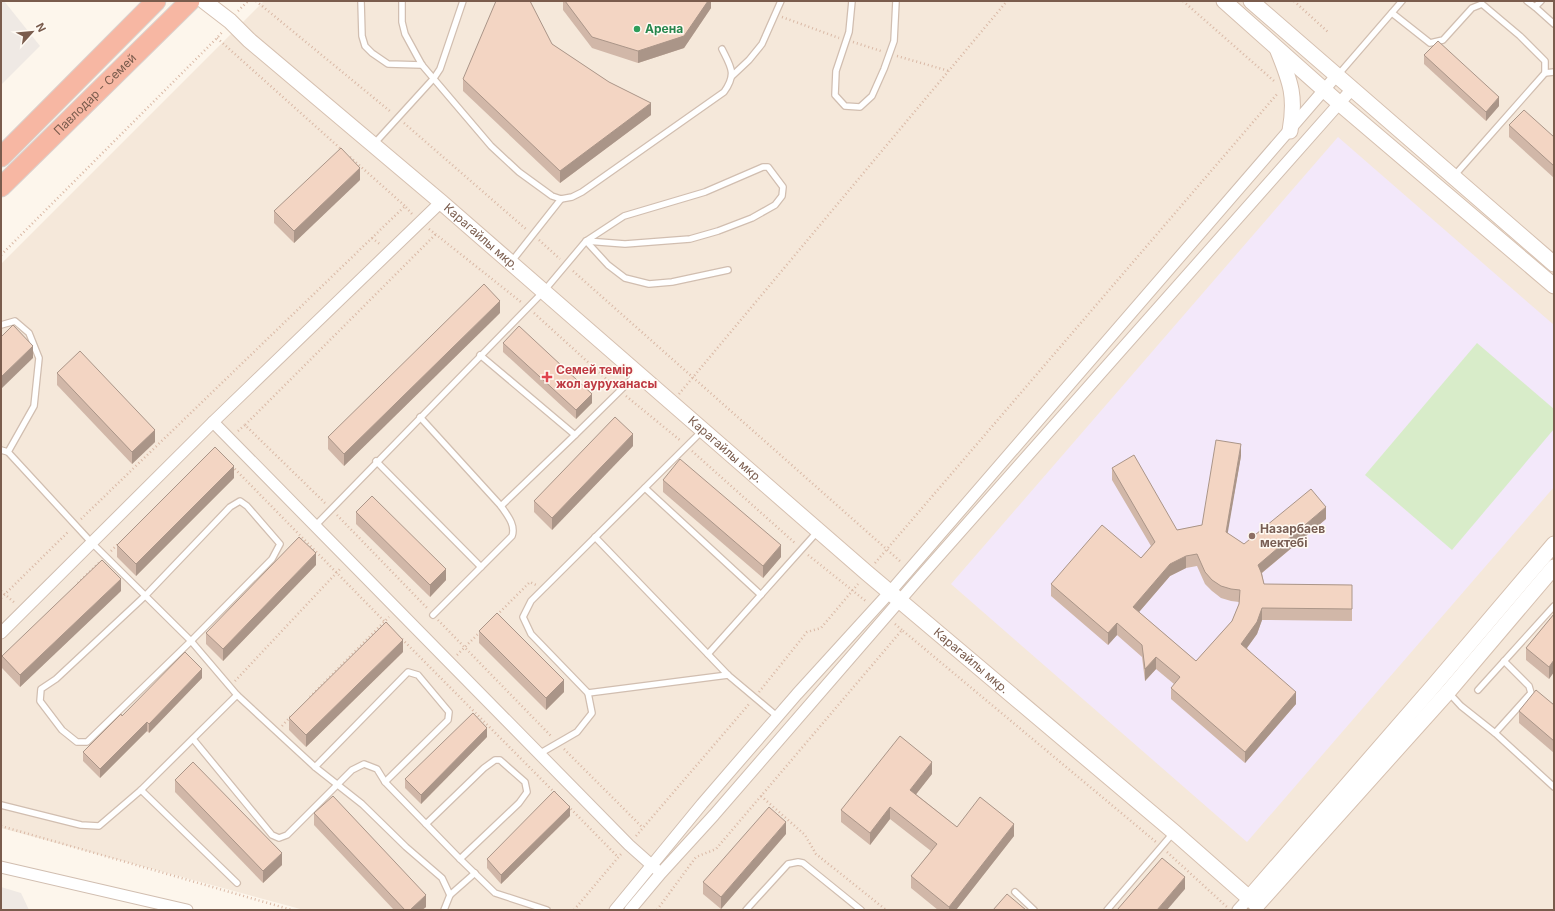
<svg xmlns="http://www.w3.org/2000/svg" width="1555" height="911" viewBox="0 0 1555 911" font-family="Inter,sans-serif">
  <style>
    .residential { fill: #f5e8da }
    .industrial { fill: #efe9e4 }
    .education { fill: #f3e8fa }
    .green { fill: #d8ecc9 }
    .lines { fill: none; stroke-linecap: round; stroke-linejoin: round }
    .lane-casing { stroke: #d1beb0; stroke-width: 8 }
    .street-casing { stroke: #d1beb0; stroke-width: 13 }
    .secondary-casing { stroke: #d6c0b0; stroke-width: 17 }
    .highway-casing { stroke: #dad1cd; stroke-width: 21 }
    .path { stroke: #d9b8a5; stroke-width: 2.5; stroke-dasharray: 1 3; stroke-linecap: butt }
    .lane { stroke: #fff; stroke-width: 5.5 }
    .street { stroke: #fff; stroke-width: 11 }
    .secondary { stroke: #fff; stroke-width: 15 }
    .highway { stroke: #f7b7a3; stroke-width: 19 }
    .wall { fill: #d1b7a8; fill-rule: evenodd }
    .shaded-wall { fill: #aa9588 }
    .building { fill: #f3d5c3; stroke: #aa9588; fill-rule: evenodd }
    .leisure-dot { fill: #2e9e5b; stroke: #fffaf3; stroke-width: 1.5 }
    .health-dot { fill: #e0444e; stroke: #fffaf3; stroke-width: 1.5 }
    .education-dot { fill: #8d6e63; stroke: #fffaf3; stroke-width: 1.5 }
    .labels { text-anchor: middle; stroke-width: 3; stroke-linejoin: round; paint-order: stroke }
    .leisure-label { font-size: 12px; font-weight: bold; fill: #27864d; stroke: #fffaf3; text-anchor: start }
    .street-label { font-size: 12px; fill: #7a5c4d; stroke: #fffaf3 }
    .health-label { font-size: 12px; font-weight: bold; fill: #be3a42; stroke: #fffaf3; text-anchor: start }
    .education-label { font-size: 12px; font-weight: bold; fill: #785e54; stroke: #fffaf3; text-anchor: start }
  </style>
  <rect width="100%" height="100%" fill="#fdf6ec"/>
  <path class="residential" d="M264,1H1554V910H304L1,828V264Z"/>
  <g class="industrial">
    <path d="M1,1H4L40,46L1,85Z"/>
    <path d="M1,887L21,893L29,910H1Z"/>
  </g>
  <path class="education" d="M1338,137L1554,325V487L1247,842L951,584Z"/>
  <path class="green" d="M1477,343L1554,409V429L1452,550L1365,475Z"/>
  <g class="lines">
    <defs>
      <g id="lane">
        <path d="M361,1L362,36L365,46L372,53L388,64L422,65"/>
        <path d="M402,1V22L405,34L417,56L422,65L491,146L519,172L552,196L561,199L572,197L582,192L724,92C737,74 731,67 722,49"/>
        <path d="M852,1L849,32L836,71L835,95L845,106L860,107L872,96L884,69L894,41L896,1"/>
        <path d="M1527,1L1535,7L1541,1"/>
        <path d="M1535,7L1554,24"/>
        <path d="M1392,13L1430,43L1443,40L1472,8L1482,4L1520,36L1545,61V73L1454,176"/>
        <path d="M1545,73L1554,72"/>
        <path d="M1338,75L1402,1"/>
        <path d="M732,76L749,60L762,44L781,1"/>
        <path d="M373,145L434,78L440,69L463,1"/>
        <path d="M586,241L608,265L625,278L649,284L672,282L728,270"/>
        <path d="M512,261L561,199"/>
        <path d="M1,325L15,321L29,333L39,358L34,406L8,452"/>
        <path d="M480,355L575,435"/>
        <path d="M420,417L501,506C507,515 516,525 512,536L433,615"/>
        <path d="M703,430L531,601L523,617L531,634L588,693L728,675"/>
        <path d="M1,450L8,452L91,542L191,641L237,695L315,767L362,804L406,847L442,878L450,895L444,910"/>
        <path d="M376,461L481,567"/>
        <path d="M645,488L761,595"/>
        <path d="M240,501L247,506L280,544L272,559L191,641L87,742H77L62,730L40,701L41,689L56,679L146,595L230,507Z"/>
        <path d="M501,506L575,435L637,374"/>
        <path d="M315,526L544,291L586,241L624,216L705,192L763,167H768L783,187L782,196L775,205L752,218L718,231L690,239L625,244L586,241"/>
        <path d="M595,537L728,675L778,717"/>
        <path d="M708,654L818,531"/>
        <path d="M1478,690L1554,606"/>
        <path d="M1449,693L1461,706L1495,733L1554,787"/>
        <path d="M1495,733L1531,693L1529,686L1504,661"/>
        <path d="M193,739L272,835L279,838L287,835L352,770L364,764L377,769L385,782L460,859L495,893L547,910"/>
        <path d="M539,754L577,732L592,713L588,693"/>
        <path d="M315,767L408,672L418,675L449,712L448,720L385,782"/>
        <path d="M1,805L81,825L99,826L141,790"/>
        <path d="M426,824L484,768L495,760H500L525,782L527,792L519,803L460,859"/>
        <path d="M237,883L141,790L237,695"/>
        <path d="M1015,892L1034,910"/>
        <path d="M450,895L475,873"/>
        <path d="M746,910L788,864L798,862L803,863L861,910"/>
        <path d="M1107,910L1174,832"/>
      </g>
      <g id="street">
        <path d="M213,422L629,845L656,869"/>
        <path d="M1,633L213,422L441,202"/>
        <path d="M1,867L187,910"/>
        <path d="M615,910L702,804L797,694L890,592L1336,76"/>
        <path d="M630,910L661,873L714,815L921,576L1352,89"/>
        <path d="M1238,910L1249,898"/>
      </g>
      <g id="secondary">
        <path id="s1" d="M204,1L230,21L249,40L441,202L867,573L1174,832L1257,905L1448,692L1554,567"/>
        <path d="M1224,1L1340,104L1554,286"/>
        <path d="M1251,1L1554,264"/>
        <path d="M1278,51C1291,83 1296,97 1290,131"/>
        <path d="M1249,898L1435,684L1554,544"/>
      </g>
      <g id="highway">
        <path d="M1,157L156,1"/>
        <path id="s2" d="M1,187L190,1"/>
      </g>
    </defs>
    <use href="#lane" class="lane-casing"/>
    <use href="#street" class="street-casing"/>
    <use href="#secondary" class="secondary-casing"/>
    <use href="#highway" class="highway-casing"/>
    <g class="path">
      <path d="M256,1L391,112"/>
      <path d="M1183,1L1274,81"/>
      <path d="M1294,1L1329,33"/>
      <path d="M238,11L248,1"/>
      <path d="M782,17L839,38"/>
      <path d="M217,38L342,150"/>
      <path d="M853,42L881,51"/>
      <path d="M897,56L949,71"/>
      <path d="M404,123L527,230"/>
      <path d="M350,157L405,206"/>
      <path d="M429,229L521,302"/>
      <path d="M372,238L381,245"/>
      <path d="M539,240L560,259"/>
      <path d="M1,255L217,38L223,31"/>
      <path d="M573,271L901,562"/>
      <path d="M534,313L613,385"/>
      <path d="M679,394L1007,1"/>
      <path d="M626,396L681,441"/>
      <path d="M238,431L245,425"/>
      <path d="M692,451L796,544"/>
      <path d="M232,466L387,624"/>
      <path d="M325,503L245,425L436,234"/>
      <path d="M337,515L428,609"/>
      <path d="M81,519L405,206L412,214"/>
      <path d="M111,551L119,543"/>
      <path d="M808,555L867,602"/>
      <path d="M875,563L1278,93"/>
      <path d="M78,583L100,562"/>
      <path d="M1,591L16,604"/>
      <path d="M1,598L69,531"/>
      <path d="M497,615L530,582L536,585"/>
      <path d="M438,620L552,737"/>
      <path d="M895,624L902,630"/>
      <path d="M402,639L555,793"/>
      <path d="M457,655L480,632"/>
      <path d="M235,681L341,568"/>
      <path d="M759,692L807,632L821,628L858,584"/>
      <path d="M310,697L389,617"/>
      <path d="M282,726L291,716"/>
      <path d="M564,749L643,828"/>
      <path d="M761,796L805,835L816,854L886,910"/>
      <path d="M568,806L618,857"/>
      <path d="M1,826L292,910"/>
      <path d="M636,836L750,703"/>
      <path d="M1167,852L1227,907"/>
      <path d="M574,910L621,854"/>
      <path d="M657,910L696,857L716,849L902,630L1156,842"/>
    </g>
    <use href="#lane" class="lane"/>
    <use href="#street" class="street"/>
    <use href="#secondary" class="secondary"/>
    <use href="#highway" class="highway"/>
  </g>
  <g class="wall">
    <path d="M563,1H711V8L684,48L638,63L592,48L563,10Z"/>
    <path d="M552,44L651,115L560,183L463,91V79Z"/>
    <path d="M1424,55L1499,106L1486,121L1424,64Z"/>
    <path d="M1509,125L1554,137V178L1509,137Z"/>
    <path d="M360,180L294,243L274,223V211Z"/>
    <path d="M500,313L344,466L328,449V437Z"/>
    <path d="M503,343L592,403L576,419L503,352Z"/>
    <path d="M57,373L155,442L132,464L57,385Z"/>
    <path d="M633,446L552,530L534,512V501Z"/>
    <path d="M1241,456L1227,533L1244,544L1326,519L1262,573L1264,584L1352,585V621L1262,620L1257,634L1247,648L1296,704L1245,763L1171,699V688L1174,684L1156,669L1145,681L1142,657L1117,635L1108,645L1051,596V584L1141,558L1151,546L1112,480V468L1177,530L1202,525ZM1197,566L1205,584L1212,591L1221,598L1231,601L1239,602V604L1232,621L1196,661L1139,612L1170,576L1186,568Z"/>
    <path d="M234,478L136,576L117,557V545Z"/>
    <path d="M663,480L781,557L763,578L663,492Z"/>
    <path d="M356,512L446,580L430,597L356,524Z"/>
    <path d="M316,565L223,661L206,644V633Z"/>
    <path d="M121,591L20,687L2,668V656Z"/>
    <path d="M1554,614V672L1549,679L1526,660V648Z"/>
    <path d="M479,631L564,692L546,710L479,643Z"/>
    <path d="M403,652L306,747L289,730V718Z"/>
    <path d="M202,678L149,733L147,731L100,778L83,761V752L122,716Z"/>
    <path d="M1554,705V753L1519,723V711Z"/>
    <path d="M487,737L421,804L405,788V779Z"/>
    <path d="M932,774L916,794L957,827L1014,836L956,910H938L911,888V876L931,851L890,819L870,845L841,822V810Z"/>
    <path d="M175,780L282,865L263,883L175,792Z"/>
    <path d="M314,813L426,907L422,910H394L314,825Z"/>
    <path d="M570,816L501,884L487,868V859Z"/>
    <path d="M786,834L721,909L703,894V882Z"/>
  </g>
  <g class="shaded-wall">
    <path d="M708,1H711V8L684,48L638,63V51Z"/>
    <path d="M1499,97V106L1486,121V112Z"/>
    <path d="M651,103V115L560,183V171Z"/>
    <path d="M360,168V180L294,243V231Z"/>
    <path d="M500,301V313L344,466V454Z"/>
    <path d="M33,346V358L1,389V377Z"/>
    <path d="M592,394V403L576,419V410Z"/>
    <path d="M155,430V442L132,464V452Z"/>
    <path d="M633,434V446L552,530V518Z"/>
    <path d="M1241,444V456L1226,543V532Z"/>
    <path d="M234,466V478L136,576V564Z"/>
    <path d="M1326,507V519L1258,576V565Z"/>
    <path d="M781,545V557L763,578V566Z"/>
    <path d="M316,553V565L223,661V649Z"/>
    <path d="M1186,556V568L1170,576L1133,619V607L1170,564Z"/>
    <path d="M446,569V580L430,597V585Z"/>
    <path d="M121,579V591L20,687V675Z"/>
    <path d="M1262,608V620L1257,634L1241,656V644Z"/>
    <path d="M1117,623V635L1108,645V633Z"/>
    <path d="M403,640V652L306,747V735Z"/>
    <path d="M1156,657V669L1145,681V669Z"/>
    <path d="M1554,660V672L1549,679V667Z"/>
    <path d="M202,669V678L149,733V724Z"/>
    <path d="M564,680V692L546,710V698Z"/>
    <path d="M1296,692V704L1245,763V752Z"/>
    <path d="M147,722V731L100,778V769Z"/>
    <path d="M487,728V737L421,804V795Z"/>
    <path d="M932,762V774L910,802V790Z"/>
    <path d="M570,807V816L501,884V875Z"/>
    <path d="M890,807V819L870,845V833Z"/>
    <path d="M786,822V834L721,909V897Z"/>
    <path d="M1014,824V836L956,910H949V907Z"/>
    <path d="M282,853V865L263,883V871Z"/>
    <path d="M1185,877V889L1167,910H1157Z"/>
    <path d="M426,895V907L422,910H410Z"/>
  </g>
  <g class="building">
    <path d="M496,1H530L552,44L609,82L651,103L560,171L463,79Z"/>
    <path d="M565,1H708L684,36L638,51L592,37Z"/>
    <path d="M1438,41L1499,97L1486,112L1424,55Z"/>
    <path d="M1524,110L1554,137V166L1509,125Z"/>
    <path d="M341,148L360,168L294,231L274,211Z"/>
    <path d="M484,284L500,301L344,454L328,437Z"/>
    <path d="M13,325L33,346L1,377V337Z"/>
    <path d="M519,326L592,394L576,410L503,343Z"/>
    <path d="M80,351L155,430L132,452L57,373Z"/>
    <path d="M615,417L633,434L552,518L534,501Z"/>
    <path d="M1216,440L1241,444L1226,532L1244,544L1311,489L1326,507L1258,565L1261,572L1264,584L1352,585V609L1262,608L1257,622L1241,644L1296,692L1245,752L1171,688L1180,677L1156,657L1145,669L1142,645L1117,623L1108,633L1051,584L1102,525L1141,558L1155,542L1112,468L1134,455L1177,530L1202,525ZM1197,554L1205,572L1212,580L1221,586L1231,589L1240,590L1239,604L1232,621L1196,661L1133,607L1170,564L1186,556Z"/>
    <path d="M215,447L234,466L136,564L117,545Z"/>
    <path d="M680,459L781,545L763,566L663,480Z"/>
    <path d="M372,496L446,569L430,585L356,512Z"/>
    <path d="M299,537L316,553L223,649L206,633Z"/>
    <path d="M102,560L121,579L20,675L2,656Z"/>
    <path d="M497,613L564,680L546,698L479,631Z"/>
    <path d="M1554,614V660L1549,667L1526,648Z"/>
    <path d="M386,622L403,640L306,735L289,718Z"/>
    <path d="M185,652L202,669L149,724L147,722L100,769L83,752L121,714L122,716Z"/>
    <path d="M1536,690L1554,705V741L1519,711Z"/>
    <path d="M473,713L487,728L421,795L405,779Z"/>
    <path d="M900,736L932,762L910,790L957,827L980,797L1014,824L949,907L911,876L937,844L890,807L870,833L841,810Z"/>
    <path d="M193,762L282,853L263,871L175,780Z"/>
    <path d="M554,791L570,807L501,875L487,859Z"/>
    <path d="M333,796L426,895L410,910H405L314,813Z"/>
    <path d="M769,807L786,822L721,897L703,882Z"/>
    <path d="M1162,858L1185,877L1157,910H1117Z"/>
    <path d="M1007,894L1026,910H993Z"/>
  </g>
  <circle class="leisure-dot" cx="637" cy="29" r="4"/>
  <path class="health-dot" d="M545 371h4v4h4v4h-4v4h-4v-4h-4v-4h4z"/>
  <circle class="education-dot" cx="1252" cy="536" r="4"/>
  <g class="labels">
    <g class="leisure-label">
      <text x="645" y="33">Арена</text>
    </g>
    <g class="street-label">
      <text dy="4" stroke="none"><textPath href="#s2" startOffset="132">Павлодар - Семей</textPath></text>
      <text dy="4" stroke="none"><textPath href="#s1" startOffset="364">Карагайлы мкр.</textPath></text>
      <text dy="4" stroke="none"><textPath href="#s1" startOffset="688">Карагайлы мкр.</textPath></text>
      <text dy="4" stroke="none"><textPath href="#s1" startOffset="1012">Карагайлы мкр.</textPath></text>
    </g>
    <g class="health-label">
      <text x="556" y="374">Семей темір<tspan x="556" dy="14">жол ауруханасы</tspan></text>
    </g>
    <g class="education-label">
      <text x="1260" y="533">Назарбаев<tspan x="1260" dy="14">мектебі</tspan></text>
    </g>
  </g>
  <rect width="1555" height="911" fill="none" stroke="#7a5c4d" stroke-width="4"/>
  <g transform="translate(32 32) rotate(63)" stroke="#fffaf3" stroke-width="3" paint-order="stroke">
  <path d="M0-3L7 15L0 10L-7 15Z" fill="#7a5c4d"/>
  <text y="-6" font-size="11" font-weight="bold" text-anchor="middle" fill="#7a5c4d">N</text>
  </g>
</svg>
